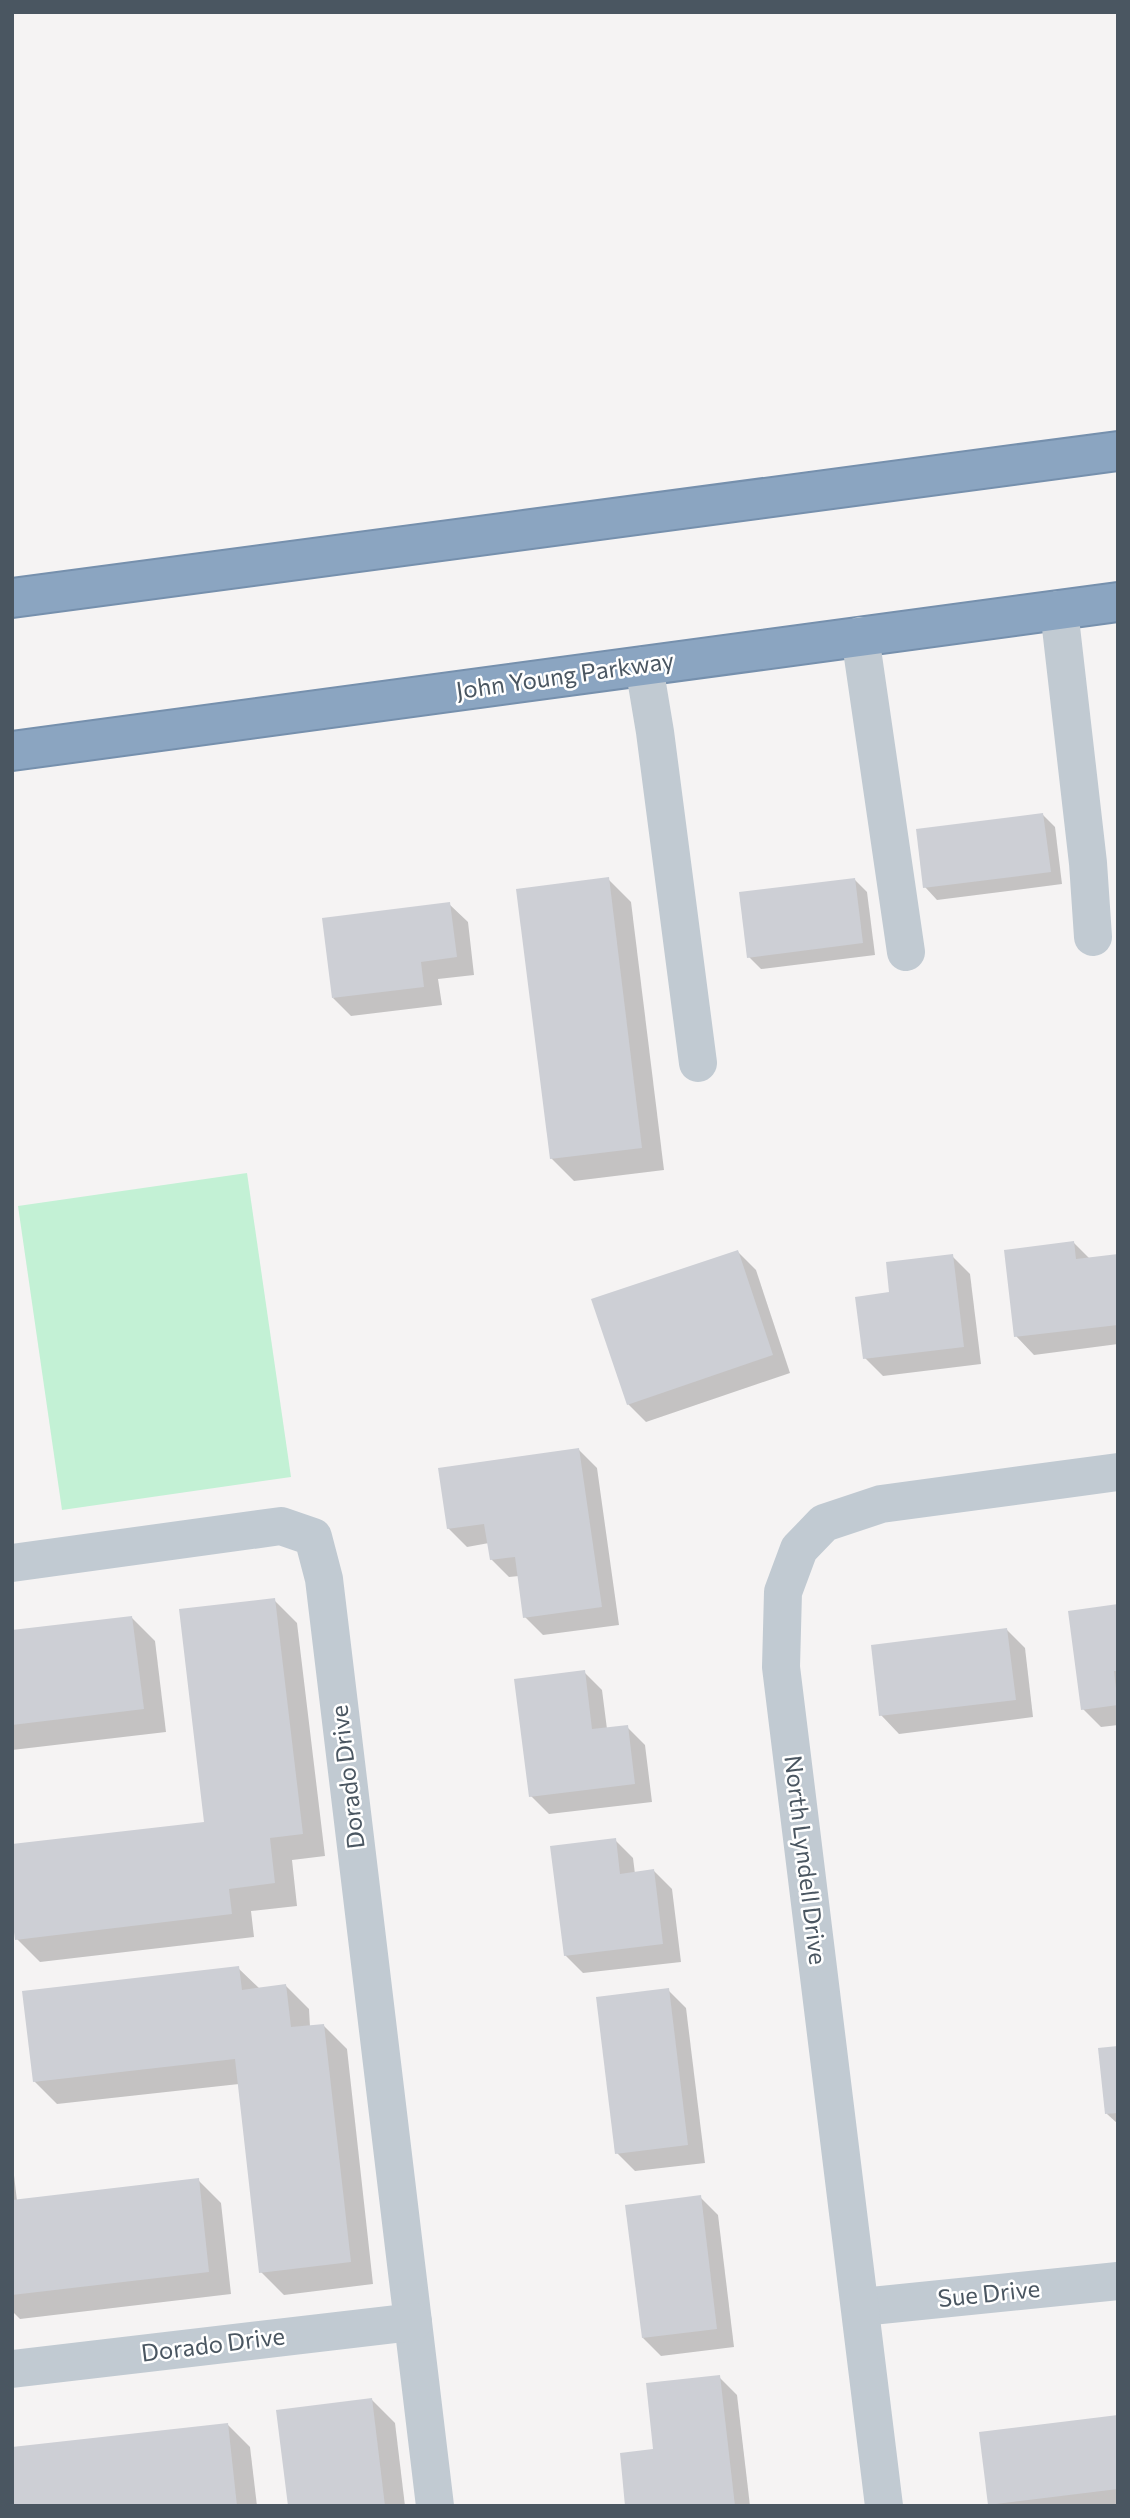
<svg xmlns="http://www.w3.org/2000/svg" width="1130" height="2518" viewBox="0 0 1130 2518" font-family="Commissioner,sans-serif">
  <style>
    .green { fill: #c3f1d5 }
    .shadow { fill: #0003 }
    .building { fill: #cdcfd5 }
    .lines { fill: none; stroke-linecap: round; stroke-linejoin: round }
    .highway-casing { stroke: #7690ad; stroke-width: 42 }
    .minor { stroke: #c1cad2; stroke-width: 38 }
    .highway { stroke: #8ba5c1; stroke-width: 38 }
    .labels { text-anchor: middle; stroke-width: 5; stroke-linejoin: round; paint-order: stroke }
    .street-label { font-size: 24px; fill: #4a5661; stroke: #fff }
  </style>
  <rect width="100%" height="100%" fill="#f5f3f3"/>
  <path class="green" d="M247,1173L291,1477L62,1510L18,1206Z"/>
  <g class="shadow">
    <path d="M1043,815L1055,827L1062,884L937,900L925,887Z"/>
    <path d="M608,879L631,902L664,1170L574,1181L551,1158Z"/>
    <path d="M855,880L867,892L875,955L761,969L749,957Z"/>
    <path d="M449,904L468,922L474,975L438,979L442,1005L351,1016L333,998Z"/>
    <path d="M1074,1243L1090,1259L1118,1256V1344L1034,1355L1016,1336Z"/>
    <path d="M738,1252L756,1270L790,1373L646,1422L628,1404Z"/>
    <path d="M952,1256L970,1274L981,1364L883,1376L865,1358L891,1294Z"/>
    <path d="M579,1450L597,1468L619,1625L543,1635L525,1617L519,1576L509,1577L491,1559L489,1543L467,1547L448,1528Z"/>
    <path d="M274,1600L297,1623L325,1856L292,1860L297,1906L251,1911L254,1937L40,1962L17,1939L206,1823Z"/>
    <path d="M1118,1606V1725L1101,1727L1083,1709Z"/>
    <path d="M132,1618L155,1641L166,1732L12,1750V1632Z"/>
    <path d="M1007,1630L1025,1648L1033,1717L899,1734L881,1715Z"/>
    <path d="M584,1672L602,1690L607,1729L627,1727L645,1745L652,1802L549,1814L531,1796Z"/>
    <path d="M615,1840L633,1858L635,1874L654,1871L672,1889L681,1962L583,1973L565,1955Z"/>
    <path d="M238,1968L260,1989L286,1986L309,2009L310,2027L324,2026L347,2049L373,2284L284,2295L261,2272L239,2084L57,2104L34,2081Z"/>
    <path d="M668,1990L686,2008L705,2163L635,2171L617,2153Z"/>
    <path d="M1118,2048V2124L1107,2114Z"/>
    <path d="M12,2158L17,2201L198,2180L221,2203L231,2294L20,2319L12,2311Z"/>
    <path d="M700,2197L718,2215L734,2347L661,2356L643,2338Z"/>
    <path d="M719,2377L737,2395L750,2506H627L655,2451Z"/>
    <path d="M372,2400L395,2423L405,2506H290Z"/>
    <path d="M1118,2417V2506L990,2504Z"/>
    <path d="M227,2424L250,2447L257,2506H12Z"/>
  </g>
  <g class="building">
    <path d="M1043,813L1051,872L923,888L916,829Z"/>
    <path d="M609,877L642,1148L550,1159L516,889Z"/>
    <path d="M855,878L863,943L747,958L739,892Z"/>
    <path d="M450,902L457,957L421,962L424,987L332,998L322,918Z"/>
    <path d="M1074,1241L1076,1259L1118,1254V1325L1014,1337L1004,1250Z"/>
    <path d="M738,1250L773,1355L627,1405L591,1299Z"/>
    <path d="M953,1254L964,1347L863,1359L855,1297L889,1292L886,1262Z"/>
    <path d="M579,1448L602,1607L523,1618L515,1557L490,1560L484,1524L447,1529L438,1468Z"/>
    <path d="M275,1598L303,1834L270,1838L275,1883L229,1889L232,1914L15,1940L12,1916V1844L204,1822L179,1609Z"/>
    <path d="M1118,1604V1671H1114L1118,1705L1081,1710L1068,1611Z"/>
    <path d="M132,1616L144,1709L12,1725V1630Z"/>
    <path d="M1007,1628L1016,1700L879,1716L871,1645Z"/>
    <path d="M585,1670L592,1729L628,1725L635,1784L529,1797L514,1679Z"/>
    <path d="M616,1838L620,1874L654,1869L663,1944L564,1956L550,1846Z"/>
    <path d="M239,1966L242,1990L286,1984L291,2027L324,2024L351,2262L259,2273L235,2059L33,2082L22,1991Z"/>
    <path d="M669,1988L688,2145L615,2154L596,1997Z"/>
    <path d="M1118,2046V2113L1105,2114L1098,2048Z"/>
    <path d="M199,2178L209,2272L12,2295V2200Z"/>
    <path d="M701,2195L717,2329L642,2338L625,2205Z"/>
    <path d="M720,2375L735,2506H625L620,2453L653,2449L646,2383Z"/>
    <path d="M372,2398L385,2506H288L276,2410Z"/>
    <path d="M1118,2415V2489L988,2505L979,2432Z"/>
    <path d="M228,2423L237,2506H12V2447Z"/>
  </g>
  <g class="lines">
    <defs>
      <g id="highway">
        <path d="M12,598L1118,451"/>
        <path d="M12,751L1118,602"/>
      </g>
    </defs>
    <use href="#highway" class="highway-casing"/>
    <g class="minor">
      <path d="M1059,610L1088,863L1093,937"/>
      <path d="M860,636L906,952"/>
      <path d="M644,666L655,732L698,1063"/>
      <path d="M12,1563L281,1526L313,1537L324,1579L435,2506"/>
      <path d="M861,2307L1118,2281"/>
      <path d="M12,2369L413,2322"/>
      <path d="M884,2506L781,1667L783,1592L799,1549L824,1523L881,1504L1118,1472"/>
    </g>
    <use href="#highway" class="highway"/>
  </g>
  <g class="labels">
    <g class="street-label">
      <text transform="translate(565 676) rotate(-8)" y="8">John Young Parkway</text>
      <text transform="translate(348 1777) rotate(-97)" y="8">Dorado Drive</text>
      <text transform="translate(805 1860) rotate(83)" y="8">North Lyndell Drive</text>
      <text transform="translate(989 2294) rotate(-6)" y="8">Sue Drive</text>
      <text transform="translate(213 2345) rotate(-7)" y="8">Dorado Drive</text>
    </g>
  </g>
  <rect width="1130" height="2518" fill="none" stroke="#4a5661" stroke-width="28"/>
</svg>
